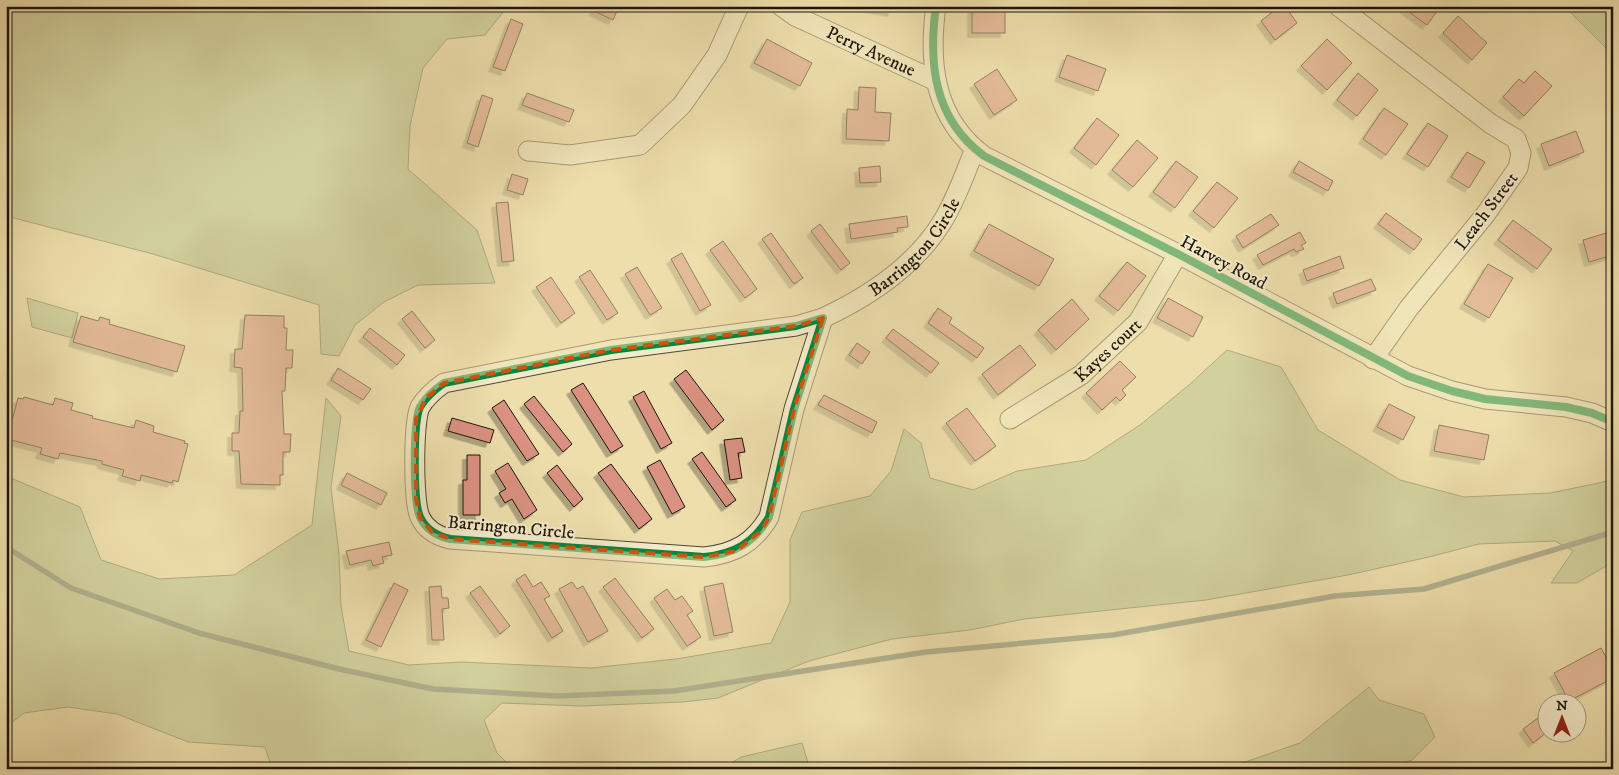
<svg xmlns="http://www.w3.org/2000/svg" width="1619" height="775" viewBox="0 0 1619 775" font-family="'IM FELL DW Pica',serif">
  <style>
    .green { fill: #b2c28e; stroke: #686c4c }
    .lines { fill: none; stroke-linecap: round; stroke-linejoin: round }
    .stream { stroke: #68796a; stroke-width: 5.5 }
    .building { fill: #da9181; stroke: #1f150a; filter: url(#shadow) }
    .street-casing { stroke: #524732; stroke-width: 21 }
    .street { stroke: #f3eac9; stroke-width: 19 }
    .cycleway-casing { stroke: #f3eac9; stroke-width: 11 }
    .cycleway { stroke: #00873e; stroke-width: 8 }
    .marked { fill: none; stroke: #d4520c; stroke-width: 4; stroke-dasharray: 10 6; stroke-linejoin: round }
    .labels { text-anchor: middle; stroke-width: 4; stroke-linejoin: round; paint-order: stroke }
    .street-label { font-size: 18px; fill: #1f150a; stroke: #f3eac9 }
  </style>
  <defs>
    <filter id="shadow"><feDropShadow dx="-4.5" dy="4.5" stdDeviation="0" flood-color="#0004"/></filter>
  </defs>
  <rect width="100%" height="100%" fill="#eddeac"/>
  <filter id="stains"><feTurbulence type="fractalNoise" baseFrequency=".004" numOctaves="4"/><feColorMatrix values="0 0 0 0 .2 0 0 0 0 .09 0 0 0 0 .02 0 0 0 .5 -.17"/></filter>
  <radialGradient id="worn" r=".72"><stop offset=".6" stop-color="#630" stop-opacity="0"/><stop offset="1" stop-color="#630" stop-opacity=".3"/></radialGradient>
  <g class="green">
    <path d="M6,6H508L485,35L447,39L423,68L410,126L408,169L477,230L495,283L418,285L384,302L355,325L339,356L321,354L319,305L153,254L6,216Z"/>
    <path d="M1564,6H1613V57L1610,52Z"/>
    <path d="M27,298L78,313L72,338L32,327Z"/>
    <path d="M1227,350L1281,367L1318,430L1400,480L1464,497L1550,493L1613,480V562L1577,583H1551L1573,551L1555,541L1479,544L1429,557L1348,575L1206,600L1024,619L970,630L892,639L809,661L718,698L683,702L581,706L502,703L484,720L497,753L513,769H272L265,747L188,742L117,714L68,707L24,713L6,727V476L80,507L101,560L159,579L234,575L312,525L326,398L341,416L331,487L339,554L341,606L349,651L409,665L461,662L591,668L676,659L771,643L790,602V540L802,512L870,496L891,471L904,429L921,443L930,478L973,490L1017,471L1086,460L1140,425L1189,385Z"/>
    <path d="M1369,687L1379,700L1424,714L1435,737L1412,760L1385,769H1225L1300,743Z"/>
    <path d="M802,743L810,769H722L741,757Z"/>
  </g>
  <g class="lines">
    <path class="stream" d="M6,547L71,588L199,633L339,669L433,689L558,696L674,691L926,652L1113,635L1335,596L1424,589L1613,532"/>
  </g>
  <g class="building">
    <path d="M596,6H619L613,20L594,11Z"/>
    <path d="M860,6H893L892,12Z"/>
    <rect x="972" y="6" width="33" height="27"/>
    <path d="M1280,6H1285L1297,23L1275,40L1261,21Z"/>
    <path d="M1407,6H1441L1427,25L1405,9Z"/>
    <path d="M1458,16L1487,43L1472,60L1443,33Z"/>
    <path d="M511,19L523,24L505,71L493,67Z"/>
    <path d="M767,39L812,63L800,86L754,63Z"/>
    <path d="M1327,39L1352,63L1327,90L1301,66Z"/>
    <path d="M1067,55L1106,69L1098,91L1059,77Z"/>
    <path d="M997,69L1017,100L994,115L974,84Z"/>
    <path d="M1535,71L1552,86L1524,116L1503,97L1519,79L1524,83Z"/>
    <path d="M1358,73L1378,90L1357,116L1337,100Z"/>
    <path d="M859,87L876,88L875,112L891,113L889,141L846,139L847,109L858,110Z"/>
    <path d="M527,93L574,110L569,122L522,105Z"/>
    <path d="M482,95L493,99L478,147L467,143Z"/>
    <path d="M1384,108L1408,124L1386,155L1363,139Z"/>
    <path d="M1097,118L1119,135L1096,165L1074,148Z"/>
    <path d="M1428,123L1448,136L1428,167L1407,154Z"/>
    <path d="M1576,131L1584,152L1549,166L1541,144Z"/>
    <path d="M1137,140L1158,158L1133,187L1112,170Z"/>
    <path d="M1467,152L1485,162L1469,188L1451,177Z"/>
    <path d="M1176,161L1198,177L1175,208L1153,192Z"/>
    <path d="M1299,161L1333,181L1328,191L1293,172Z"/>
    <path d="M880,166L881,182L860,183L859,168Z"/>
    <path d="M512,174L528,179L523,195L507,190Z"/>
    <path d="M1217,182L1238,198L1214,228L1193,211Z"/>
    <path d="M508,202L514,261L502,262L496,203Z"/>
    <path d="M1386,213L1422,239L1414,250L1378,224Z"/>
    <path d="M1271,214L1279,225L1243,248L1236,236Z"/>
    <path d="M907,216L908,227L897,228L898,232L851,239L849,224Z"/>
    <path d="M1513,220L1552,249L1537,269L1498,240Z"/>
    <path d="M820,224L850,263L841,270L811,231Z"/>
    <path d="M989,224L1054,259L1039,286L974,251Z"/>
    <path d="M1613,231V255L1589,262L1583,240Z"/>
    <path d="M1300,232L1306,243L1301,245L1304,249L1296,252L1294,249L1263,265L1257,255Z"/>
    <path d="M771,233L803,278L794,284L762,239Z"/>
    <path d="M723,241L757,289L745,298L710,250Z"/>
    <path d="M682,253L711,305L700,311L671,259Z"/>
    <path d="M1340,256L1344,268L1307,281L1303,270Z"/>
    <path d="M1127,262L1146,276L1118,311L1099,296Z"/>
    <path d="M1488,264L1513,278L1489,318L1464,304Z"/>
    <path d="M637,267L662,308L650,315L625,274Z"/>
    <path d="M590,270L618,313L607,320L579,277Z"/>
    <path d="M551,277L575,313L561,323L536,287Z"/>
    <path d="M1371,279L1376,290L1337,304L1333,293Z"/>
    <path d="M1168,298L1203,317L1193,337L1157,318Z"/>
    <path d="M1072,299L1089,319L1056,350L1038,330Z"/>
    <path d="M938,308L952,318L949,323L984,348L977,358L928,323Z"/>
    <path d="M412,311L435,340L425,348L402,319Z"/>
    <path d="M245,315L284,316V328H287L286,350H293L292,368H286L285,391H282L284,434H291L290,452H283V475H280V485L241,484L239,451H232V433H239L240,411H243L242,368L234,367L235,349H242Z"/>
    <path d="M81,316L98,321L100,317L110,320L109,324L185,346L177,372L73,342Z"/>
    <path d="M370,328L405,355L397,365L363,337Z"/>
    <path d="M893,329L939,363L931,373L886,338Z"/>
    <path d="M857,343L870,352L862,364L849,355Z"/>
    <path d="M1020,345L1036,365L998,395L982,374Z"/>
    <path d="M1120,361L1136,377L1122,390L1126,395L1120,401L1116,397L1102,410L1086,393Z"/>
    <path d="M338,368L371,389L363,400L331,380Z"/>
    <path d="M686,370L724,420L712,430L674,379Z"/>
    <path d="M583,383L623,446L611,453L571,390Z"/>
    <path d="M644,391L672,443L661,449L633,397Z"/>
    <path d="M824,395L877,422L872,433L818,405Z"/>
    <path d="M534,396L572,444L563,452L524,404Z"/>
    <path d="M24,397L53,405L55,398L73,403L71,410L93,416L92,418L134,428L136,420L154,426L153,432L185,441L184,443L188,444L178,482L173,480L172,483L141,475L140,481L122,476L124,470L102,464V461L60,453L58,459L40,454L42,448L11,440L12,437L8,436L18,398L23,399Z"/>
    <path d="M504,400L539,454L527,461L492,408Z"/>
    <path d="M1389,404L1415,417L1403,440L1377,427Z"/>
    <path d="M967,408L996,446L975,461L946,423Z"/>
    <path d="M452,418L494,430L490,443L448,431Z"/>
    <path d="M1439,425L1489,435L1484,460L1434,451Z"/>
    <path d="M742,438L745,452L738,453L742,478L730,480L724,440Z"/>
    <path d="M702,452L736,500L726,507L692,459Z"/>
    <path d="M467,455H480V515H463V480H467Z"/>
    <path d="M660,460L685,507L672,514L647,467Z"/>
    <path d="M508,463L537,510L524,519L512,499L505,503L499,493L506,489L495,471Z"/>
    <path d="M611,464L652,519L639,529L598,473Z"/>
    <path d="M557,465L583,499L574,507L547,473Z"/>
    <path d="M347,473L387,493L381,505L341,485Z"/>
    <path d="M389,542L392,555L382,557L384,563L373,566L371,560L350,565L346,551Z"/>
    <path d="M525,574L533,587L541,582L550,596L544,599L563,631L552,638L516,580Z"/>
    <path d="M615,578L654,629L642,638L603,587Z"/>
    <path d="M572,582L577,589L583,586L608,631L588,642L559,589Z"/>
    <path d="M394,583L408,590L381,647L366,640Z"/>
    <path d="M723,583L733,632L714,636L704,587Z"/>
    <path d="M441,586L442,598H448L449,608L442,609L444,640H432L429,587Z"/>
    <path d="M480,586L510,626L500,634L470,593Z"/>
    <path d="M667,589L675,600L682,596L693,611L687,615L701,637L687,646L654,598Z"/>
    <path d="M1601,648L1613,670V678L1569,701L1554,673Z"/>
    <path d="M1542,715L1546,721L1547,732L1533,743L1523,729Z"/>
  </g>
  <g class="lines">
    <defs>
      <g id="street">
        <path id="s1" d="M781,6L795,16L936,81"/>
        <path d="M936,6C928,64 934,119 984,156L1178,254L1408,376L1452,391L1485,399L1566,407L1592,413L1613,422"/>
        <path d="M1338,6L1491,124L1516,139L1521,153L1518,168L1485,215L1409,308L1373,359"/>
        <path d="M528,151L570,155L640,145L682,105L717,55L739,6"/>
        <path d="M823,318L794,409L769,517C754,543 734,554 704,557L450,539C437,536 426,530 420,517C413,502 413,422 420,407C426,397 434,390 444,383L611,350L796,326Z"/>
        <path id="s2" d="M823,318C870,296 916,266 944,219C957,197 965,173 975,149"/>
        <path id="s3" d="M1010,419L1081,375L1138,322L1178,254"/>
      </g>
    </defs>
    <use href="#street" class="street-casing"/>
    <use href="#street" class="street"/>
    <defs>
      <g id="cycleway">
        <path d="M936,6C928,64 934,119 984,156L1178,254L1408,376L1452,391L1485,399L1566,407L1592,413L1613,422"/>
        <path d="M823,318L794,409L769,517C754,543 734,554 704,557L450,539C437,536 426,530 420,517C413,502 413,422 420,407C426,397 434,390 444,383L611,350L796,326Z"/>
      </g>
    </defs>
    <use href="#cycleway" class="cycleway-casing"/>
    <use href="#cycleway" class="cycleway"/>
  </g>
  <path d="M0 0H1619V775H0ZM823,318L794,409L769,517L761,531L736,551L704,557L450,539L432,532L420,518L416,499V419L426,398L444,383L611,350L796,326Z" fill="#eddeac" fill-opacity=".55" fill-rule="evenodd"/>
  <path class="marked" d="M823,318L794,409L769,517L761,531L736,551L704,557L450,539L432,532L420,518L416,499V419L426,398L444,383L611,350L796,326Z"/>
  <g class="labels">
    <g class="street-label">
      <text dy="6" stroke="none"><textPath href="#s1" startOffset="101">Perry Avenue</textPath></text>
      <text transform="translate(1486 211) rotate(-53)" y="6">Leach Street</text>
      <text dy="6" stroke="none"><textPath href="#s2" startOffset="118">Barrington Circle</textPath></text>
      <text transform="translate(1224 262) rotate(28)" y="6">Harvey Road</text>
      <text dy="6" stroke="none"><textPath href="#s3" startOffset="120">Kayes court</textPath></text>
      <text transform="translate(511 527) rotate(5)" y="6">Barrington Circle</text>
    </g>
  </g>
  <rect width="1619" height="775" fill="none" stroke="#eddeac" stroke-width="25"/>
  <rect x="8" y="8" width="1604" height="760" fill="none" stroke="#1f150a" stroke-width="2.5"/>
  <rect x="12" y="12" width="1594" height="750" fill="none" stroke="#1f150a"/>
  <g transform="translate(1562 718)"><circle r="24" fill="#f3eac9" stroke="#9e957d"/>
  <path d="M0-4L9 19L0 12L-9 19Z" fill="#8f2418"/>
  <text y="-8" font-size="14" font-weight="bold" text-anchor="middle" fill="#1f150a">N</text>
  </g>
  <rect width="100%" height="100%" filter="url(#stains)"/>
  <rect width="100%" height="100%" fill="url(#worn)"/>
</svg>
